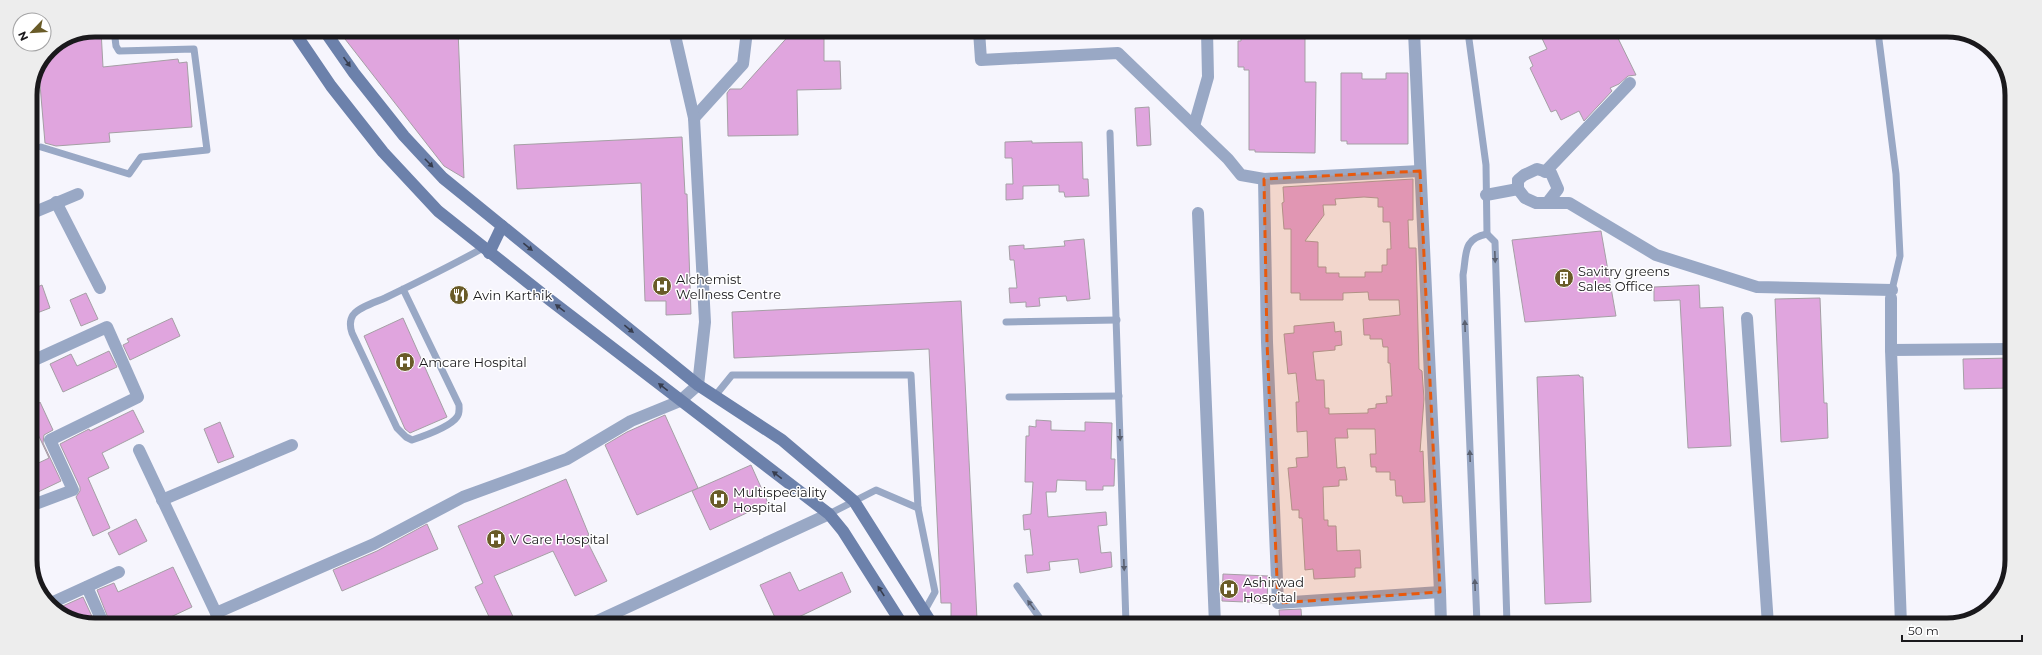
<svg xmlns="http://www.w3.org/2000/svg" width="2042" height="655" viewBox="0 0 2042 655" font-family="Montserrat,sans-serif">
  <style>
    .building { fill: #e0a5de; stroke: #a59fa5; fill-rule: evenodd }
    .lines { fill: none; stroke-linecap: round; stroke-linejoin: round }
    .service { stroke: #99a8c5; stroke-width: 7 }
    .minor { stroke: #99a8c5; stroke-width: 12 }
    .secondary { stroke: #6c81ab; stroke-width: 12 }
    .oneway { fill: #373d4e }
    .oneway2 { fill: #5a6070 }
    .marked { fill: #e8590c; fill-opacity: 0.2; stroke: #e8590c; stroke-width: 3; stroke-dasharray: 8 5; stroke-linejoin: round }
    .labels { text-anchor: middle; stroke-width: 3; stroke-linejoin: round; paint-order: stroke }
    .poi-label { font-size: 13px; fill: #1a191c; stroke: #fff; text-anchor: start }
    .rim { fill: none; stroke: #1a191c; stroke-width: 5 }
  </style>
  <rect width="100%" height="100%" fill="#f6f5fd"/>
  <g class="building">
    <path d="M95,30H101L103,67L178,59L179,63L187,62L192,127L109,133L110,142L56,146L45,143L39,73L49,49Z"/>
    <path d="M338,30H458L464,178L444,166Z"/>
    <path d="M1241,31H1305V82H1316L1315,153L1255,152V150H1249V70H1244V67H1238V41H1241Z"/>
    <path d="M792,32L824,34V61H840L841,89L797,90L798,135L728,136L727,93L730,89H741Z"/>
    <path d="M1539,32H1615L1636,75L1628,76L1619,84L1610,88L1612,91L1584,121L1579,111L1561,120L1556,110L1551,112L1530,68L1533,66L1529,57L1547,49Z"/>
    <path d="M1341,73H1362V79H1386V73H1408V144H1347V141H1341Z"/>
    <path d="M1149,107L1151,145L1137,146L1135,108Z"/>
    <path d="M682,137L685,194H687L691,314L666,315V301H645L641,183L517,189L514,145Z"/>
    <path d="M1032,141V143L1082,142L1083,179H1088L1089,196L1065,197L1064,192H1059V185L1023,186V199L1006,200V184H1013L1012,158H1005V142Z"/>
    <path d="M1413,179V220H1408L1409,248H1416L1419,369L1422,371L1424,399L1420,452L1423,451L1425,502L1403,503L1402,496H1396L1395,480H1390V472H1376V467H1371L1370,454H1376L1375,429H1347L1348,438H1335L1337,468L1345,467L1347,480H1339V486L1323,487L1324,520H1328V526H1336L1337,551L1360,550L1361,568H1355V577L1314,579L1313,569L1305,570L1302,518H1299V510H1292L1288,468L1297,467L1296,458L1308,457L1307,431L1297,432L1296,402H1299L1296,373L1288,374L1284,334L1294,333V326L1334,322L1335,332L1341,331L1342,345L1335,346V350L1313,352L1316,380H1324L1325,408H1329V414L1368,413V409L1376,408V404L1387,403L1386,396H1392L1390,363H1388V347H1383L1382,339H1370V335H1364L1363,319L1400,315L1399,300H1369L1368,292L1343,293V300H1300V293H1291V229H1284L1282,203L1284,202L1283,187ZM1364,197L1378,198V207H1383V222H1390L1391,249H1387V265H1382V272H1365V277H1339V273H1326V267H1318V242L1305,241L1324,215L1323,205H1336L1335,199Z"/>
    <path d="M1601,231L1616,316L1525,322L1512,240Z"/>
    <path d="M1084,239L1090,299L1067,301L1066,296L1039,298L1040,306L1026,307V302L1010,303L1009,288H1017L1014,260H1010L1009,246L1024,245V249L1065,246L1064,241Z"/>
    <path d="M42,285L50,308L37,313L35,308L30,310V290Z"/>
    <path d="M1699,285L1700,308L1723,307L1731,446L1688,448L1680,300L1654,301V287Z"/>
    <path d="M86,293L98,319L81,326L70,300Z"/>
    <path d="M1820,298L1824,403H1827L1828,438L1781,442L1775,299Z"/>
    <path d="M961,301L977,619L951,620V603H941L929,349L734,358L732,312Z"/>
    <path d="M172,318L180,336L130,360L123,345L129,342L127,339Z"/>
    <path d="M403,318L447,417L410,433L405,429L364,336Z"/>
    <path d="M109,351L117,367L63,392L50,364L71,354L77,366Z"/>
    <path d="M2011,358V388L1964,389L1963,359Z"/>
    <path d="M1579,375L1580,377H1583L1591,602L1545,604L1537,377Z"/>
    <path d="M40,402L53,430L44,435L43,443L61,481L38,492L30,473V467L49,458L30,417V408L36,407Z"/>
    <path d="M133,410L144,432L102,453L109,468L88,478L110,528L93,536L76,497L80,491V487L60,444L89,429L90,431Z"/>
    <path d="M665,415L698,488L637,515L605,445L627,432Z"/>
    <path d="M1036,420L1051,421V430L1085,431V422L1112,423L1111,459H1115L1114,486H1103V490H1086V481L1057,480L1056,492H1046L1048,517L1106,512L1107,525L1098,526L1101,553L1111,552L1112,567L1080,573L1078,559L1049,562L1050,570L1027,573L1025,555H1033L1030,529L1024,530L1023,515L1031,514L1033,482H1025L1026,436H1029V426L1036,427Z"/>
    <path d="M220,422L234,457L218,463L204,429Z"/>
    <path d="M751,465L768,503L710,530L692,491Z"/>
    <path d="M566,479L589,535L585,537L607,581L575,596L553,551L494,576L516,623H492L475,587L483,583L458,526Z"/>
    <path d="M136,519L147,541L119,555L108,533Z"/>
    <path d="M427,524L438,549L342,591L333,570L377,551Z"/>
    <path d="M173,567L192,607L158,623H110L97,590L114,583L118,592Z"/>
    <path d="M790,572L799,591L842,572L851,592L784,624H778L760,585Z"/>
    <path d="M1223,574L1268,576L1267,603L1222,601Z"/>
    <path d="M83,597L95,623H78L56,609Z"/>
    <path d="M1301,609L1302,624H1280L1279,610Z"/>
  </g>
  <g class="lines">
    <g class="service">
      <path d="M1468,32L1486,165L1487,234"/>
      <path d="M1878,32L1896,174L1900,256L1891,294"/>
      <path d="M1110,133L1126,624"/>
      <path d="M41,147L129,174L141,157L207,150L194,49L119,51L116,46L114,30"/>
      <path d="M403,289L459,405C459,409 460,413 457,417C450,427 424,436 412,440L406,437L397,428L352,333C350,327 349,321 353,315C359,307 376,302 385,298C418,282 451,266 483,248"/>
      <path d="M1006,322L1117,320"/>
      <path d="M715,396L732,375H911L918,508L935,592L925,610"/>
      <path d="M1009,397L1119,396"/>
      <path d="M829,514L876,490L918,508"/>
      <path d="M1017,586L1044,624"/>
      <path d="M1477,624L1463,275C1467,254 1462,239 1487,234L1495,242L1507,624"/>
    </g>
    <g class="minor">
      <path d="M979,31L981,60L1118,53L1228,159L1241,175L1264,179L1267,342L1278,603L1440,592L1441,624"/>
      <path d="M1414,32L1440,592"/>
      <path d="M694,118L743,64L747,31"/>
      <path d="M1194,126L1208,77L1207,31"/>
      <path d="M1545,172L1630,83"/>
      <path d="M1264,179L1420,171"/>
      <path d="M1486,195L1518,189"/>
      <path d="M56,202L100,288"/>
      <path d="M1548,202L1558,189L1551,173L1537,169L1524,175L1518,180V189L1525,198L1536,203H1569L1656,255L1757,287L1892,290"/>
      <path d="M1198,213L1215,624"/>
      <path d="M30,214L78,194"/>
      <path d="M1891,298V350"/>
      <path d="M1747,318L1768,625"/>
      <path d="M30,362L107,327L138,397L50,440L73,490L30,506"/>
      <path d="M30,392L33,400L30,401"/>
      <path d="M139,450L216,613"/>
      <path d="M162,500L292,445"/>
      <path d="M87,587L103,623"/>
      <path d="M49,604L119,572"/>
      <path d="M220,623L216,613L374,544L463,497L567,459L631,421L680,401L698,385L705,322L694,118L674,31"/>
      <path d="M593,623L829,514"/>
      <path d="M1901,625L1891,350L2011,349"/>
    </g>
    <g class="secondary">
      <path d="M293,30L331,86L383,152L438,211L550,300L829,514L843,531L902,624"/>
      <path d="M324,30L354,73L404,136L443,178L698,385L782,440L854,501L932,624"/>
      <path d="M489,253L502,226"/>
    </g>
  </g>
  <defs><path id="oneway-solid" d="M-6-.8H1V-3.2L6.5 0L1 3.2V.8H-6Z"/></defs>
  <g class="oneway">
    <use href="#oneway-solid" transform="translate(347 62) rotate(55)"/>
    <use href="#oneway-solid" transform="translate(429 163) rotate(46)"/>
    <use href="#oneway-solid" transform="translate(528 247) rotate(39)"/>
    <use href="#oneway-solid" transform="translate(560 308) rotate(-143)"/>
    <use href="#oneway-solid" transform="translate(629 329) rotate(39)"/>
    <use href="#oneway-solid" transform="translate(663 387) rotate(-142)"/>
    <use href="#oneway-solid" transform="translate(777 475) rotate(-143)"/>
    <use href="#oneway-solid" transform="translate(881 591) rotate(-123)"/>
  </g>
  <g class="oneway2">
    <use href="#oneway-solid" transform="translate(1495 257) rotate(88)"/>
    <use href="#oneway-solid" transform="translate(1465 326) rotate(-92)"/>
    <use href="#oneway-solid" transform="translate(1120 435) rotate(88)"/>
    <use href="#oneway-solid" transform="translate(1470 456) rotate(-92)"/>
    <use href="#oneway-solid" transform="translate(1124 565) rotate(88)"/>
    <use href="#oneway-solid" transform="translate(1475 585) rotate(-92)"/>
    <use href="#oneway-solid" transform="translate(1031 605) rotate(-126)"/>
  </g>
  <path class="marked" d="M1420,171L1440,592L1278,603L1267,342L1264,179Z"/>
  <defs>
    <symbol id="building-disc" viewBox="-11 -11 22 22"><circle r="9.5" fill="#695b28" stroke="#fff"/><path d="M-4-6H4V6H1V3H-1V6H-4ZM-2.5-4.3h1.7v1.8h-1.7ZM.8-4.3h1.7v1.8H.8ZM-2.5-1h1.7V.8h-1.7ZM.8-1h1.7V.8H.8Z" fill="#fff"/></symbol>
    <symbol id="hospital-disc" viewBox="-11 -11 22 22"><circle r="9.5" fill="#695b28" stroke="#fff"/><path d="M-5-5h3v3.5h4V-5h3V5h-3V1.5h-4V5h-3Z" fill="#fff"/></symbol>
    <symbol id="restaurant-disc" viewBox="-11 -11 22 22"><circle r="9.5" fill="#695b28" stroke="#fff"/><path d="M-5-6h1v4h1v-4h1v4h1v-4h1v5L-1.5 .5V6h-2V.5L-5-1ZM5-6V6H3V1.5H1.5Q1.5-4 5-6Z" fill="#fff"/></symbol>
  </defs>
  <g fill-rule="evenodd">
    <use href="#building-disc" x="1553" y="267" width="22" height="22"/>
    <use href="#hospital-disc" x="651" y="275" width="22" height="22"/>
    <use href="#restaurant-disc" x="448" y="284" width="22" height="22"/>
    <use href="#hospital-disc" x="394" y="351" width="22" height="22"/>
    <use href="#hospital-disc" x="708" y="488" width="22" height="22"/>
    <use href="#hospital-disc" x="485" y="528" width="22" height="22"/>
    <use href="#hospital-disc" x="1218" y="578" width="22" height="22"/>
  </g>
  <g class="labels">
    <g class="poi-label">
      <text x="1578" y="276">Savitry greens<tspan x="1578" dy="15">Sales Office</tspan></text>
      <text x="676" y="284">Alchemist<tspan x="676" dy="15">Wellness Centre</tspan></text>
      <text x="473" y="300">Avin Karthik</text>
      <text x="419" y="367">Amcare Hospital</text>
      <text x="733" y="497">Multispeciality<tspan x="733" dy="15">Hospital</tspan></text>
      <text x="510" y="544">V Care Hospital</text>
      <text x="1243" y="587">Ashirwad<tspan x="1243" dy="15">Hospital</tspan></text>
    </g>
  </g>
  <path d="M0 0H2042V655H0ZM95 37H1947A58 58 0 0 1 2005 95V560A58 58 0 0 1 1947 618H95A58 58 0 0 1 37 560V95A58 58 0 0 1 95 37Z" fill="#ededed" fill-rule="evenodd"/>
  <path class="rim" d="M95 37H1947A58 58 0 0 1 2005 95V560A58 58 0 0 1 1947 618H95A58 58 0 0 1 37 560V95A58 58 0 0 1 95 37Z"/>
  <g transform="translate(32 32) rotate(245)"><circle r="19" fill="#ffffff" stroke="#a3a3a4"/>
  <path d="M0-3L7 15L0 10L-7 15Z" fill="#695b28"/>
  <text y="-6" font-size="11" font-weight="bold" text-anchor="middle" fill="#1a191c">N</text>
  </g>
  <path d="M1902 635v6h120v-6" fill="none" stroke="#1a191c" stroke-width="2"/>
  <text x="1908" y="635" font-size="12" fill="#1a191c" stroke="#ffffff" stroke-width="3" paint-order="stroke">50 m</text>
</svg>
